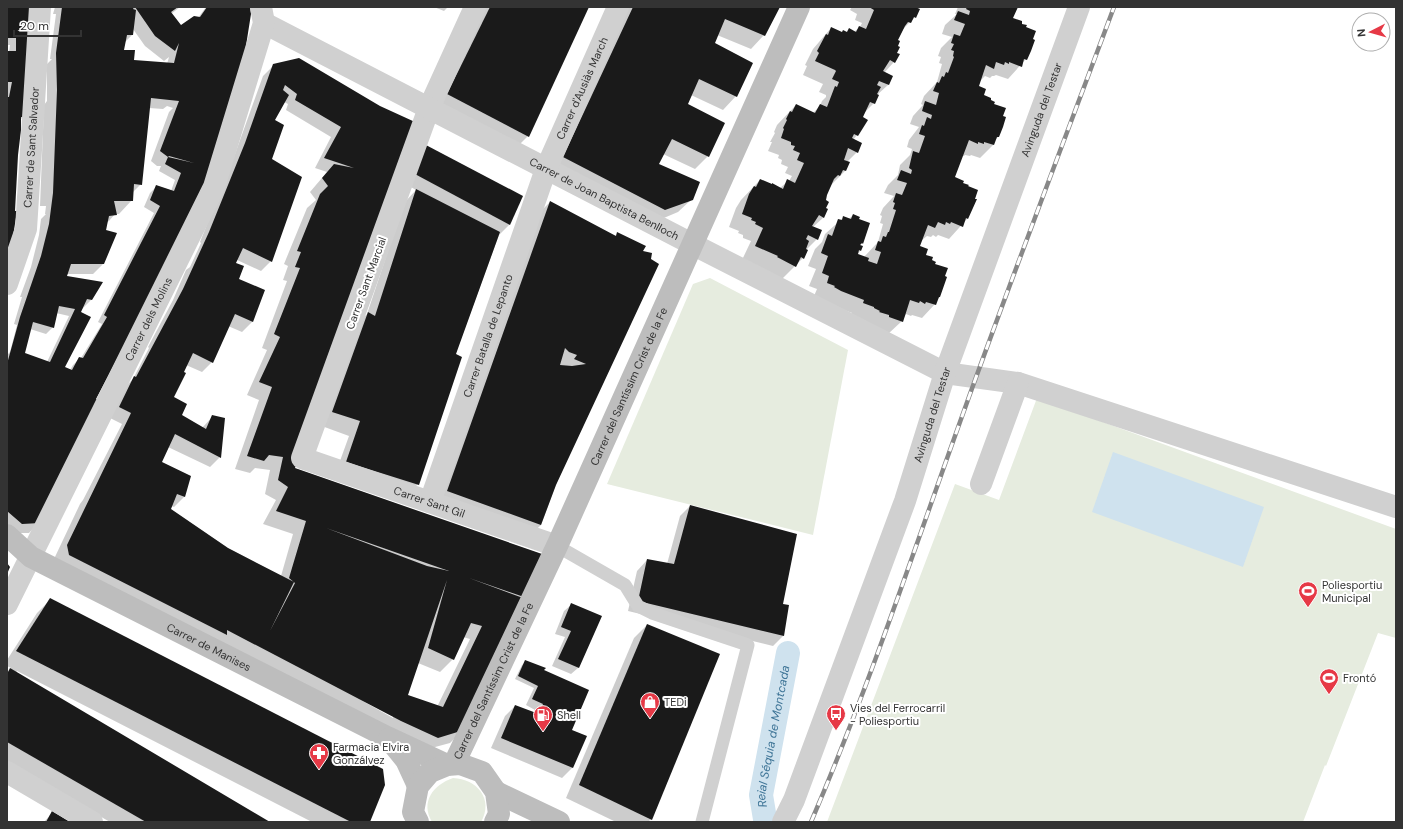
<svg xmlns="http://www.w3.org/2000/svg" width="1403" height="829" viewBox="0 0 1403 829" font-family="'DM Sans',sans-serif">
  <style>
    .green { fill: #e6ecdf }
    .water { fill: #cfe2ee }
    .shadow { fill: #0003; fill-rule: evenodd }
    .lines { fill: none; stroke-linecap: round; stroke-linejoin: round }
    .canal { stroke: #cfe2ee; stroke-width: 24 }
    .building { fill: #1a1a1a; fill-rule: evenodd }
    .lane { stroke: #d0d0d0; stroke-width: 13 }
    .street { stroke: #d0d0d0; stroke-width: 22 }
    .secondary { stroke: #bdbdbd; stroke-width: 22 }
    .rail-casing { stroke: #888; stroke-width: 4.5 }
    .rail { stroke: #fff; stroke-width: 3; stroke-dasharray: 9; stroke-linecap: butt }
    .labels { text-anchor: middle; stroke-width: 4; stroke-linejoin: round; paint-order: stroke }
    .street-label { font-size: 11px; fill: #333; stroke: #fff }
    .poi-label { font-size: 11px; fill: #333; stroke: #fff; text-anchor: start }
    .water-label { font-size: 12px; font-style: italic; fill: #3f7597; stroke: #fff }
  </style>
  <rect width="100%" height="100%" fill="#fff"/>
  <g class="green">
    <path d="M710,278L848,350L813,535L607,484L693,284Z"/>
    <path d="M1037,398L1396,529V638L1378,633L1326,766L1325,765L1303,822H827L955,484L999,500Z"/>
    <path d="M453,778C477,779 494,799 481,822H432C420,802 433,785 453,778Z"/>
  </g>
  <path class="water" d="M1113,452L1264,507L1243,567L1092,512Z"/>
  <g class="shadow">
    <path d="M7,7H30L23,117L20,120L7,272V52H9L10,45H7Z"/>
    <path d="M55,7H180L171,14L181,26L198,18L206,7H249L238,90L39,522L29,533H12L7,529V355L10,352L17,325L14,324L22,297H20L31,267L39,235L41,219L46,214H45L46,206H40L44,105L47,101V64L52,59H50L56,14H53ZM133,29L145,46L164,61L169,57L167,64L133,61L123,51L125,42L132,35ZM167,106L173,108L169,112L151,161L157,166H161L159,171L175,180L171,191L157,186L150,193L144,207L154,213L98,322L102,324L81,358H80L73,365L70,370L63,367L81,310L91,300L66,277L67,274H93L103,264L107,222L109,221L115,214H119L132,200V193L141,184L149,108L163,109ZM56,313L69,316L47,362L23,353L30,329L46,334L53,327Z"/>
    <path d="M434,7H448L444,11Z"/>
    <path d="M484,7H588L528,136L515,149L435,107Z"/>
    <path d="M626,7H779L764,35L751,49L717,35L713,43L736,96L723,110L691,95L687,104L708,156L695,169L663,154L658,164L692,199L678,212L652,223L551,170Z"/>
    <path d="M852,7H920L918,9L915,17L901,31L897,41L894,62L884,73L888,85L877,95L874,103L863,114L857,135L853,140L857,152L847,162L848,163L845,171L832,184L826,194L824,217L813,227L817,239L806,250L803,258L782,279L742,260L751,241L743,238V235L738,233L739,231L729,227L736,208L741,200L760,180L780,188L788,181H789L792,176L785,173L788,167L781,164L782,160L778,158L779,155L768,151L772,142H770L775,133L774,132L777,125L796,105L813,113L820,106L822,101L826,97V95L819,92L823,84L803,75L807,66L805,65L813,49L831,28L842,33H846L849,29L854,32L860,27L862,23L855,20L857,14L850,10Z"/>
    <path d="M958,7H1016L1012,19L1026,59L1008,79L996,75L994,76H992L990,78L985,76L980,81L977,87L983,96L993,105L1002,117L998,137L995,140L993,145L980,158L971,155L970,156L965,155L964,156H962L954,178L962,183L973,199L975,200L967,219L949,239L938,235L936,237L933,235L931,237L927,236L921,241L919,246L924,256L940,297L936,300L935,304L922,318L912,315L911,316L906,314L902,321L888,334L851,316L852,313L828,304L814,296L817,289L809,286L816,269L808,266L815,249L822,242L825,234L844,217L849,219L853,215L858,219L862,243L860,246V251L857,255L864,257L878,242L883,224L880,223L882,216L880,215L883,208L894,196L884,193L888,185L898,175L900,165L910,155L912,149L907,147L909,140L919,127L910,124L913,116L923,105L921,104L924,96L937,82L942,64L939,63L941,57L938,56L941,48L952,37L942,34L945,25L957,14H955Z"/>
    <path d="M274,65L380,107L294,468L541,554L463,730L450,743L424,750L54,559L80,504L83,500L122,424L110,418L124,388L133,379L149,348L148,347L173,300L186,270L190,267L201,243L200,242L235,154L263,76ZM284,102L288,104L286,110L331,137L315,168L327,172L310,192L316,200L307,208L284,264L288,266L283,280L287,281L262,348L267,350L247,395L259,400L235,469L250,473L255,468L270,470L265,494L276,500L263,524L293,534L281,576L228,548L170,509L171,506L174,507L184,497L190,476L161,462L168,447L210,467L220,457L213,416L202,428L180,415L173,398L186,365L202,372L212,362L228,326L242,332L252,322L264,291L238,279L235,263L237,260L261,271L271,261V160L274,121ZM463,637L470,639L437,707L407,696L418,663L440,672L453,659ZM361,700L393,715V718Z"/>
    <path d="M414,156L522,196L509,225L499,235L455,355L418,484L408,494L336,472L349,436L319,425L355,326L367,314L404,203L416,190L404,183Z"/>
    <path d="M550,202L615,236L617,234L644,246L541,525L527,538L434,504L537,215Z"/>
    <path d="M690,506L781,604L788,606L783,636L773,646L628,611L637,571L647,560L667,564L680,516Z"/>
    <path d="M51,599L369,822H312L17,671L16,673L268,822H110L7,763V673L11,668L7,666V660L37,613Z"/>
    <path d="M571,605L578,668L571,674L552,666L565,637L555,634L564,611Z"/>
    <path d="M647,625L718,654L651,819L648,822H616L566,798L634,638Z"/>
    <path d="M526,662L543,671L570,731L572,768L562,778L491,748L505,716L515,706L534,713L535,710L526,705L534,688L515,679L522,665Z"/>
    <path d="M52,813L68,822H44Z"/>
  </g>
  <g class="lines">
    <path class="canal" id="s1" d="M765,819L761,795L788,653"/>
  </g>
  <g class="building">
    <path d="M7,7H30L24,117H21V130L18,155L15,211H17L7,275V97H9L12,82H7V51H16V38H7Z"/>
    <path d="M62,7H134L133,9L136,10L133,35H127L124,50H135L134,60L174,63L179,43L175,51L155,36L135,7H178L171,12L181,25L194,16L200,17L207,7H250L251,14L239,90L217,169L96,399L102,402L40,523L22,524L7,511V364L20,317L41,256L49,224L53,193L57,90L56,53ZM151,98L179,101L160,151L168,157L169,156L194,163L168,157L165,164L181,173L174,191L156,185L150,200L160,206L104,315L107,317L83,358L79,357L72,370L65,367L91,317L81,312L87,299L92,300L103,282L67,276L71,264H104L117,233L106,230L109,216L117,215L114,201H133L134,184L142,185ZM59,306L75,309L50,362L25,353L33,322L54,328Z"/>
    <path d="M490,7H589L529,137L447,94Z"/>
    <path d="M633,7H780L765,36L725,19L715,43L753,63L737,97L699,79L688,104L725,123L709,157L672,139L659,164L700,182L693,200L665,210L563,157Z"/>
    <path d="M869,7H915L920,9L916,18L914,17L911,23L908,22L905,26L898,40L900,41L898,46L900,47L897,53L900,54L895,63L890,60L883,71L893,76L889,85L879,81L877,85L881,87L877,94L879,95L875,104L870,102L863,117L868,120L858,136L854,134L852,138L862,143L858,153L848,148L844,160L850,162L846,171L843,170L840,176L838,175L834,179L827,195L826,200L829,202L826,208L828,209L824,218L819,215L812,226L822,230L818,240L808,235L806,239L809,241L806,249L808,250L804,259L801,257L796,267L777,257L778,256L755,246L763,228L755,224L756,222L751,220L752,218L742,214L749,194L754,186L756,187L760,179L772,184V183L783,189L787,179L795,183L804,163L797,160L800,153L793,150L795,146L791,145V142L781,138L784,129L783,128L787,120L786,119L790,111L792,112L796,104L815,113L820,104L827,107L835,86L837,87L839,82L832,79L836,71L835,70L815,61L819,53L817,51L826,34L828,35L831,27L842,32L843,30L847,32L849,28L856,32L859,26L866,29L874,10Z"/>
    <path d="M967,7H1018L1013,18L1022,21V24L1027,25L1026,27L1036,31L1033,39L1035,40L1031,51L1027,60L1024,59L1022,67L1009,62V64L1005,62L1004,65L996,62L994,69L986,65L979,86L986,89L984,95L991,98V100L995,102L994,104L1006,108L1003,116L1006,117L1003,127L999,137H997L994,145L984,142V144L978,142V144L969,140L955,177L964,181L963,183L969,185L968,186L978,190L975,199H977L968,219L966,218L963,227L951,222L950,224L946,222L945,225L938,222L935,228L928,225L920,246L928,249L926,255L933,257L932,260L936,262L935,264L948,268L945,276L947,277L940,297H939L936,305L926,302L925,304L920,301L919,303L910,300L903,322L889,317V315L879,312L880,311L874,308V307L863,303L864,300L841,291L834,287L835,286L827,283L829,276L822,273L828,256L821,253L828,234L832,236L838,219L842,220L843,216L851,219L853,214L860,217L859,219L870,223L863,244L862,243L860,245L863,246L861,251L859,250L858,254L869,258L868,261L877,264L881,252L875,250L878,241L881,242L883,236L886,237L888,232H889L896,210L893,209L895,203L893,202L896,193L902,195L907,183L897,180L901,170L911,174L912,170L909,168L913,151L919,153L925,136L919,134L922,125L924,126L927,117L931,119L932,115L922,111L925,101L936,105L939,93L933,91L937,82L939,83L942,76L944,77L946,72L948,73L954,57L953,56L954,51L951,50L954,44L951,43L954,34L960,36L965,24L954,20L958,11L969,15L970,11L966,9Z"/>
    <path d="M299,58L380,106L415,122L398,184L295,468L542,554L524,597L469,578L523,598L464,730L438,738L401,721L227,630V635L69,555L67,545L131,413L119,407L134,376L136,377L183,289L209,232L245,143L273,64ZM285,85L297,94L295,100L341,127L324,158L354,168L334,164L322,178L328,186L320,194L297,251L301,252L295,267L300,268L274,334L280,337L259,382L272,387L247,456L264,461L269,455L283,457L278,480L288,487L276,511L306,521L289,578L295,583L270,631L294,582L228,548L171,509L177,494L185,497L191,476L162,462L175,434L221,458L225,418L212,415L206,429L182,415L187,404L174,397L186,373L184,372L193,353L213,363L235,314L253,322L265,290L239,279L244,266L236,263L243,248L272,262L302,177L272,159L284,125L275,120L289,95L283,90ZM326,528L449,571L427,566ZM447,580L428,648L454,660L471,623L482,626L443,707L408,695Z"/>
    <path d="M424,144L523,196L510,225L413,173Z"/>
    <path d="M416,189L500,232L456,354L462,357L419,485L346,462L360,421L332,412L368,312L375,316Z"/>
    <path d="M550,201L616,236L617,232L646,246L643,251L652,253L651,259L659,264L556,485L541,525L447,491ZM565,348L569,352L577,355L574,359L586,364L572,366L560,365Z"/>
    <path d="M690,505L797,534L783,604L789,605L784,636L638,601L647,559L674,564Z"/>
    <path d="M7,563L10,567L7,574Z"/>
    <path d="M50,598L383,769L385,785L370,822H351L16,651Z"/>
    <path d="M571,603L602,616L579,668L558,659L571,631L561,627Z"/>
    <path d="M647,624L720,654L652,820L579,785Z"/>
    <path d="M525,660L546,668L544,670L589,690L572,730L587,736L573,768L501,738L515,705L539,714L543,704L532,699L538,686L518,676Z"/>
    <path d="M10,668L270,822H146L7,742V674Z"/>
    <path d="M52,811L70,822H46Z"/>
  </g>
  <g class="lines">
    <path class="lane" d="M557,546L625,585L638,606L652,613L748,645L702,822"/>
    <g class="street">
      <path id="s2" d="M475,7L429,108L302,458L557,546"/>
      <path id="s3" d="M264,23L692,244L945,373L1018,383L1396,507"/>
      <path id="s4" d="M7,284L26,229L40,7"/>
      <path d="M981,484L1018,383"/>
      <path id="s5" d="M430,502L546,169L618,7"/>
      <path id="s6" d="M7,604L214,187L264,23L261,7"/>
      <path d="M7,772L92,822"/>
      <path id="s7" d="M783,822L794,800L905,501L945,373L1079,7"/>
    </g>
    <g class="secondary">
      <path id="s8" d="M7,535L31,557L387,737L447,765"/>
      <path d="M389,739L406,760L418,786"/>
      <path id="s9" d="M454,764L557,546L799,7"/>
      <path d="M496,792L559,822"/>
      <path d="M418,822L413,812L418,786L430,772L447,765L460,764L482,772L496,792L499,814L495,822"/>
    </g>
    <defs>
      <path id="rail" d="M811,822C869,687 915,547 965,408C1013,274 1064,141 1114,7"/>
    </defs>
    <use href="#rail" class="rail-casing"/>
    <use href="#rail" class="rail"/>
  </g>
  <defs>
    <symbol id="stadium-pin" viewBox="-11 -11 22 30"><path d="M0 17L-7.5 6A9.5 9.5 0 1 1 7.5 6Z" fill="#e63946" stroke="#fff"/><path d="M0-5a6.5 5 0 1 0 0 10a6.5 5 0 1 0 0-10ZM-3.5-1.8h7v3.6h-7Z" fill="#fff"/></symbol>
    <symbol id="shop-pin" viewBox="-11 -11 22 30"><path d="M0 17L-7.5 6A9.5 9.5 0 1 1 7.5 6Z" fill="#e63946" stroke="#fff"/><path d="M-5-2.5h2.3a2.7 3.5 0 0 1 5.4 0H5L5.5 6h-11ZM-1.5-2.5h3a1.5 2.3 0 0 0-3 0Z" fill="#fff"/></symbol>
    <symbol id="bus-pin" viewBox="-11 -11 22 30"><path d="M0 17L-7.5 6A9.5 9.5 0 1 1 7.5 6Z" fill="#e63946" stroke="#fff"/><path d="M-5-6H5V4H4V6H2V4H-2V6H-4V4H-5ZM-3.5-4V0h7V-4ZM-3.5 1.2v1.5H-2V1.2ZM2 1.2v1.5H3.5V1.2Z" fill="#fff"/></symbol>
    <symbol id="fuel-pin" viewBox="-11 -11 22 30"><path d="M0 17L-7.5 6A9.5 9.5 0 1 1 7.5 6Z" fill="#e63946" stroke="#fff"/><path d="M-5.5-6h7V0h2V4h1.3V-2.5L3-4.5l.8-.8L6-3V5H2.5V1h-1V6h-7ZM-4.2-4.7v3.2H.2V-4.7Z" fill="#fff"/></symbol>
    <symbol id="pharmacy-pin" viewBox="-11 -11 22 30"><path d="M0 17L-7.5 6A9.5 9.5 0 1 1 7.5 6Z" fill="#e63946" stroke="#fff"/><path d="M-2-6h4v4h4v4h-4v4h-4v-4h-4v-4h4Z" fill="#fff"/></symbol>
  </defs>
  <g fill-rule="evenodd">
    <use href="#stadium-pin" x="1297" y="580" width="22" height="30"/>
    <use href="#stadium-pin" x="1318" y="667" width="22" height="30"/>
    <use href="#shop-pin" x="639" y="691" width="22" height="30"/>
    <use href="#bus-pin" x="825" y="703" width="22" height="30"/>
    <use href="#fuel-pin" x="532" y="704" width="22" height="30"/>
    <use href="#pharmacy-pin" x="308" y="742" width="22" height="30"/>
  </g>
  <g class="labels">
    <g class="street-label">
      <text dy="4" stroke="none"><textPath href="#s5" startOffset="441">Carrer d'Ausiàs March</textPath></text>
      <text dy="4" stroke="none"><textPath href="#s7" startOffset="758">Avinguda del Testar</textPath></text>
      <text dy="4" stroke="none"><textPath href="#s4" startOffset="140">Carrer de Sant Salvador</textPath></text>
      <text dy="4" stroke="none"><textPath href="#s3" startOffset="383">Carrer de Joan Baptista Benlloch</textPath></text>
      <text transform="translate(366 283) rotate(-70)" y="4">Carrer Sant Marcial</text>
      <text dy="4" stroke="none"><textPath href="#s6" startOffset="318">Carrer dels Molins</textPath></text>
      <text dy="4" stroke="none"><textPath href="#s5" startOffset="176">Carrer Batalla de Lepanto</textPath></text>
      <text dy="4" stroke="none"><textPath href="#s9" startOffset="416">Carrer del Santíssim Crist de la Fe</textPath></text>
      <text dy="4" stroke="none"><textPath href="#s7" startOffset="434">Avinguda del Testar</textPath></text>
      <text dy="4" stroke="none"><textPath href="#s2" startOffset="618">Carrer Sant Gil</textPath></text>
      <text dy="4" stroke="none"><textPath href="#s8" startOffset="232">Carrer de Manises</textPath></text>
      <text dy="4" stroke="none"><textPath href="#s9" startOffset="92">Carrer del Santíssim Crist de la Fe</textPath></text>
    </g>
    <g class="poi-label">
      <text x="1322" y="589">Poliesportiu<tspan x="1322" dy="13">Municipal</tspan></text>
      <text x="1343" y="682">Frontó</text>
      <text x="664" y="706">TEDi</text>
      <text x="850" y="712">Vies del Ferrocarril<tspan x="850" dy="13">- Poliesportiu</tspan></text>
      <text x="557" y="719">Shell</text>
      <text x="333" y="751">Farmacia Elvira<tspan x="333" dy="13">Gonzálvez</tspan></text>
    </g>
    <g class="water-label">
      <text dy="4" stroke="none"><textPath href="#s1" startOffset="84">Reial Séquia de Montcada</textPath></text>
    </g>
  </g>
  <rect width="1403" height="829" fill="none" stroke="#333333" stroke-width="16"/>
  <g transform="translate(1371 32) rotate(264)"><circle r="19" fill="#ffffff" stroke="#adadad"/>
  <path d="M0-3L7 15L0 10L-7 15Z" fill="#e63946"/>
  <text y="-6" font-size="11" font-weight="bold" text-anchor="middle" fill="#333333">N</text>
  </g>
  <path d="M14 30v6h67v-6" fill="none" stroke="#333333" stroke-width="2"/>
  <text x="20" y="30" font-size="12" fill="#333333" stroke="#ffffff" stroke-width="3" paint-order="stroke">20 m</text>
</svg>
